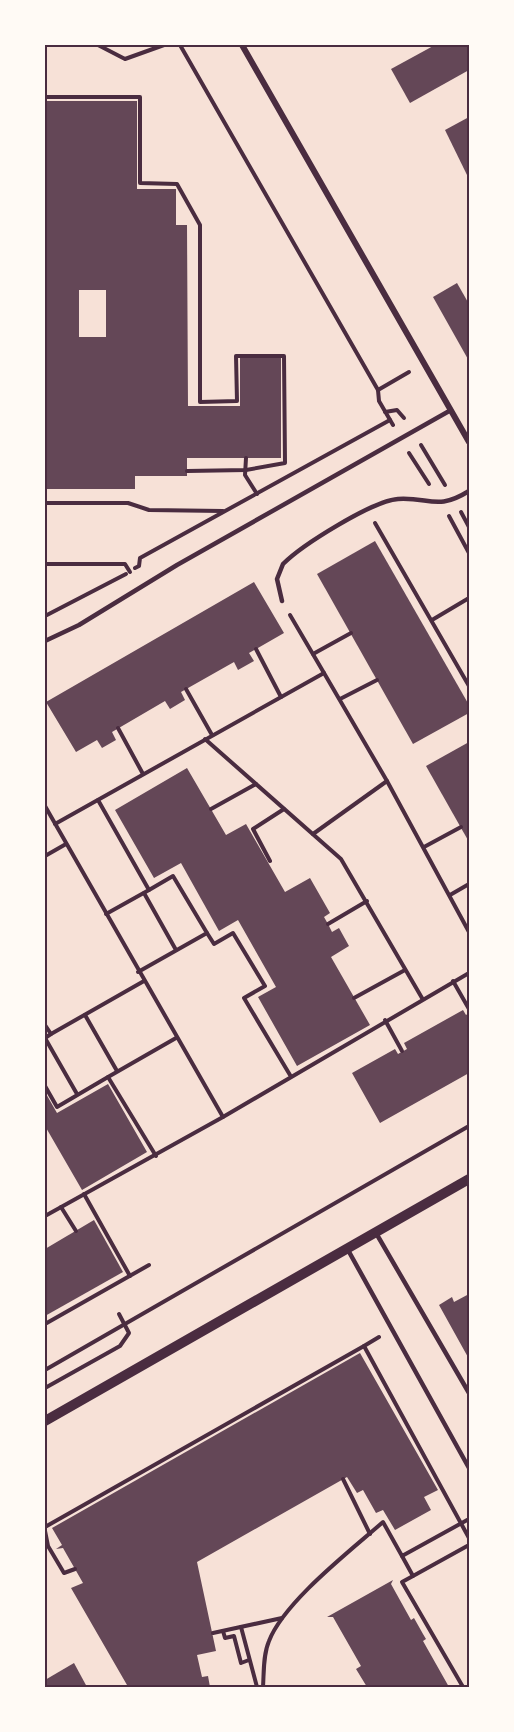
<svg xmlns="http://www.w3.org/2000/svg" width="514" height="1732" viewBox="0 0 514 1732" font-family="'IBM Plex Serif',serif">
  <style>
    .building { fill: #644757; fill-rule: evenodd }
    .lines { fill: none; stroke-linecap: round; stroke-linejoin: round }
    .path { stroke: #4a2c40; stroke-width: 4 }
    .service { stroke: #4a2c40; stroke-width: 4.5 }
    .minor { stroke: #4a2c40; stroke-width: 6 }
    .tertiary { stroke: #4a2c40; stroke-width: 10 }
    .neatline { fill: none; stroke: #4a2c40; stroke-width: 2 }
  </style>
  <rect width="100%" height="100%" fill="#f7e1d7"/>
  <g class="building">
    <path d="M435,45H469V70L410,103L391,69Z"/>
    <path d="M45,101H137V189H176V225H187L188,406H240V358H281V458H187V476H135V489H45ZM79,290H106V337H79Z"/>
    <path d="M469,117V174L467,175L445,130Z"/>
    <path d="M457,283L469,304V361L433,297Z"/>
    <path d="M375,541L469,705V713L413,744L317,574Z"/>
    <path d="M254,582L284,633L249,653L254,661L238,670L234,662L181,692L185,700L170,709L165,701L112,732L116,740L102,748L97,740L76,752L46,702Z"/>
    <path d="M469,742V842L426,766Z"/>
    <path d="M187,768L226,835L246,824L285,892L310,878L330,913L324,917L328,924L332,932L339,928L349,946L331,957L370,1025L297,1066L258,997L276,987L238,920L219,931L181,863L154,878L115,810Z"/>
    <path d="M463,1010L466,1015L469,1013V1073L380,1123L352,1073L395,1049L398,1054L407,1049L404,1043Z"/>
    <path d="M108,1084L147,1152L82,1190L45,1126V1092L57,1113Z"/>
    <path d="M94,1220L123,1272L45,1316V1249Z"/>
    <path d="M469,1294V1359L439,1305L452,1297L454,1302Z"/>
    <path d="M360,1353L438,1490L424,1497L431,1510L395,1530L383,1510L376,1513L363,1490L357,1493L347,1477L197,1562L216,1651L197,1655L202,1677L208,1676L210,1687L127,1685L71,1588L83,1583L63,1548L56,1549L62,1545L52,1528Z"/>
    <path d="M393,1580L391,1584L411,1620L414,1618L423,1634L426,1639L423,1641L449,1687H367L356,1669L361,1666L333,1617H327Z"/>
    <path d="M74,1663L87,1687H45V1680Z"/>
  </g>
  <g class="lines">
    <g class="path">
      <path d="M98,45L125,59L164,45"/>
      <path d="M180,45L378,390L379,401L393,425"/>
      <path d="M45,97H140V183L177,184L200,225V402L237,401L236,356H284L285,463L246,470L187,471"/>
      <path d="M378,390L409,372"/>
      <path d="M385,412L397,410L404,418"/>
      <path d="M421,445L445,485"/>
      <path d="M409,453L429,484"/>
      <path d="M246,458L245,475L257,494"/>
      <path d="M45,503H128L149,510L223,511"/>
      <path d="M461,512L469,527"/>
      <path d="M449,516L469,553"/>
      <path d="M375,523L469,686"/>
      <path d="M45,564H125L130,572"/>
      <path d="M135,568L139,566L140,558L390,420"/>
      <path d="M290,615L324,673"/>
      <path d="M45,616L126,574"/>
      <path d="M432,620L469,598"/>
      <path d="M256,649L281,697"/>
      <path d="M313,654L351,633"/>
      <path d="M186,689L212,735"/>
      <path d="M340,699L377,680"/>
      <path d="M118,728L143,774"/>
      <path d="M205,739L341,859L422,998"/>
      <path d="M98,800L149,890L106,914"/>
      <path d="M45,806L223,1117L469,973"/>
      <path d="M211,809L256,784"/>
      <path d="M55,824L324,673L387,781L469,932"/>
      <path d="M313,834L387,781"/>
      <path d="M424,847L461,827"/>
      <path d="M45,856L66,844"/>
      <path d="M270,861L253,829L284,809"/>
      <path d="M144,893L176,950"/>
      <path d="M450,895L469,884"/>
      <path d="M328,924L367,901"/>
      <path d="M207,933L214,944L233,933L265,986L244,998L290,1075"/>
      <path d="M138,972L207,933L173,876L149,890"/>
      <path d="M453,981L469,1009"/>
      <path d="M354,998L405,970"/>
      <path d="M85,1015L117,1071"/>
      <path d="M385,1020L402,1051"/>
      <path d="M45,1025L51,1034L45,1038"/>
      <path d="M51,1034L144,981"/>
      <path d="M45,1038L77,1094"/>
      <path d="M108,1077L176,1038"/>
      <path d="M45,1086L57,1107L108,1077L156,1156"/>
      <path d="M84,1194L130,1276"/>
      <path d="M61,1207L76,1231"/>
      <path d="M45,1216L223,1117"/>
      <path d="M45,1324L149,1265"/>
      <path d="M379,1337L364,1346L469,1538"/>
      <path d="M45,1370L469,1126"/>
      <path d="M45,1388L120,1346L129,1333L119,1314"/>
      <path d="M343,1479L370,1534"/>
      <path d="M45,1527L364,1346"/>
      <path d="M45,1531L48,1546L64,1573L75,1569"/>
      <path d="M402,1556L413,1576L402,1582L463,1687"/>
      <path d="M413,1576L469,1545"/>
      <path d="M241,1627L257,1687"/>
      <path d="M223,1631L225,1638L234,1636L241,1663L249,1660"/>
      <path d="M213,1633L282,1618"/>
      <path d="M263,1687C264,1672 263,1655 269,1641C284,1602 350,1551 383,1522L402,1556L469,1519"/>
    </g>
    <g class="service">
      <path d="M282,601L277,579L283,564C302,545 372,501 398,499C430,497 437,511 469,491"/>
      <path d="M45,641L79,625L177,565L451,410"/>
      <path d="M376,1233L469,1393"/>
      <path d="M348,1250L469,1468"/>
    </g>
    <path class="minor" d="M242,45L469,442"/>
    <path class="tertiary" d="M45,1421L469,1179"/>
  </g>
  <rect width="514" height="1732" fill="none" stroke="#fffaf5" stroke-width="93"/>
  <rect x="46" y="46" width="422" height="1640" class="neatline"/>
</svg>
